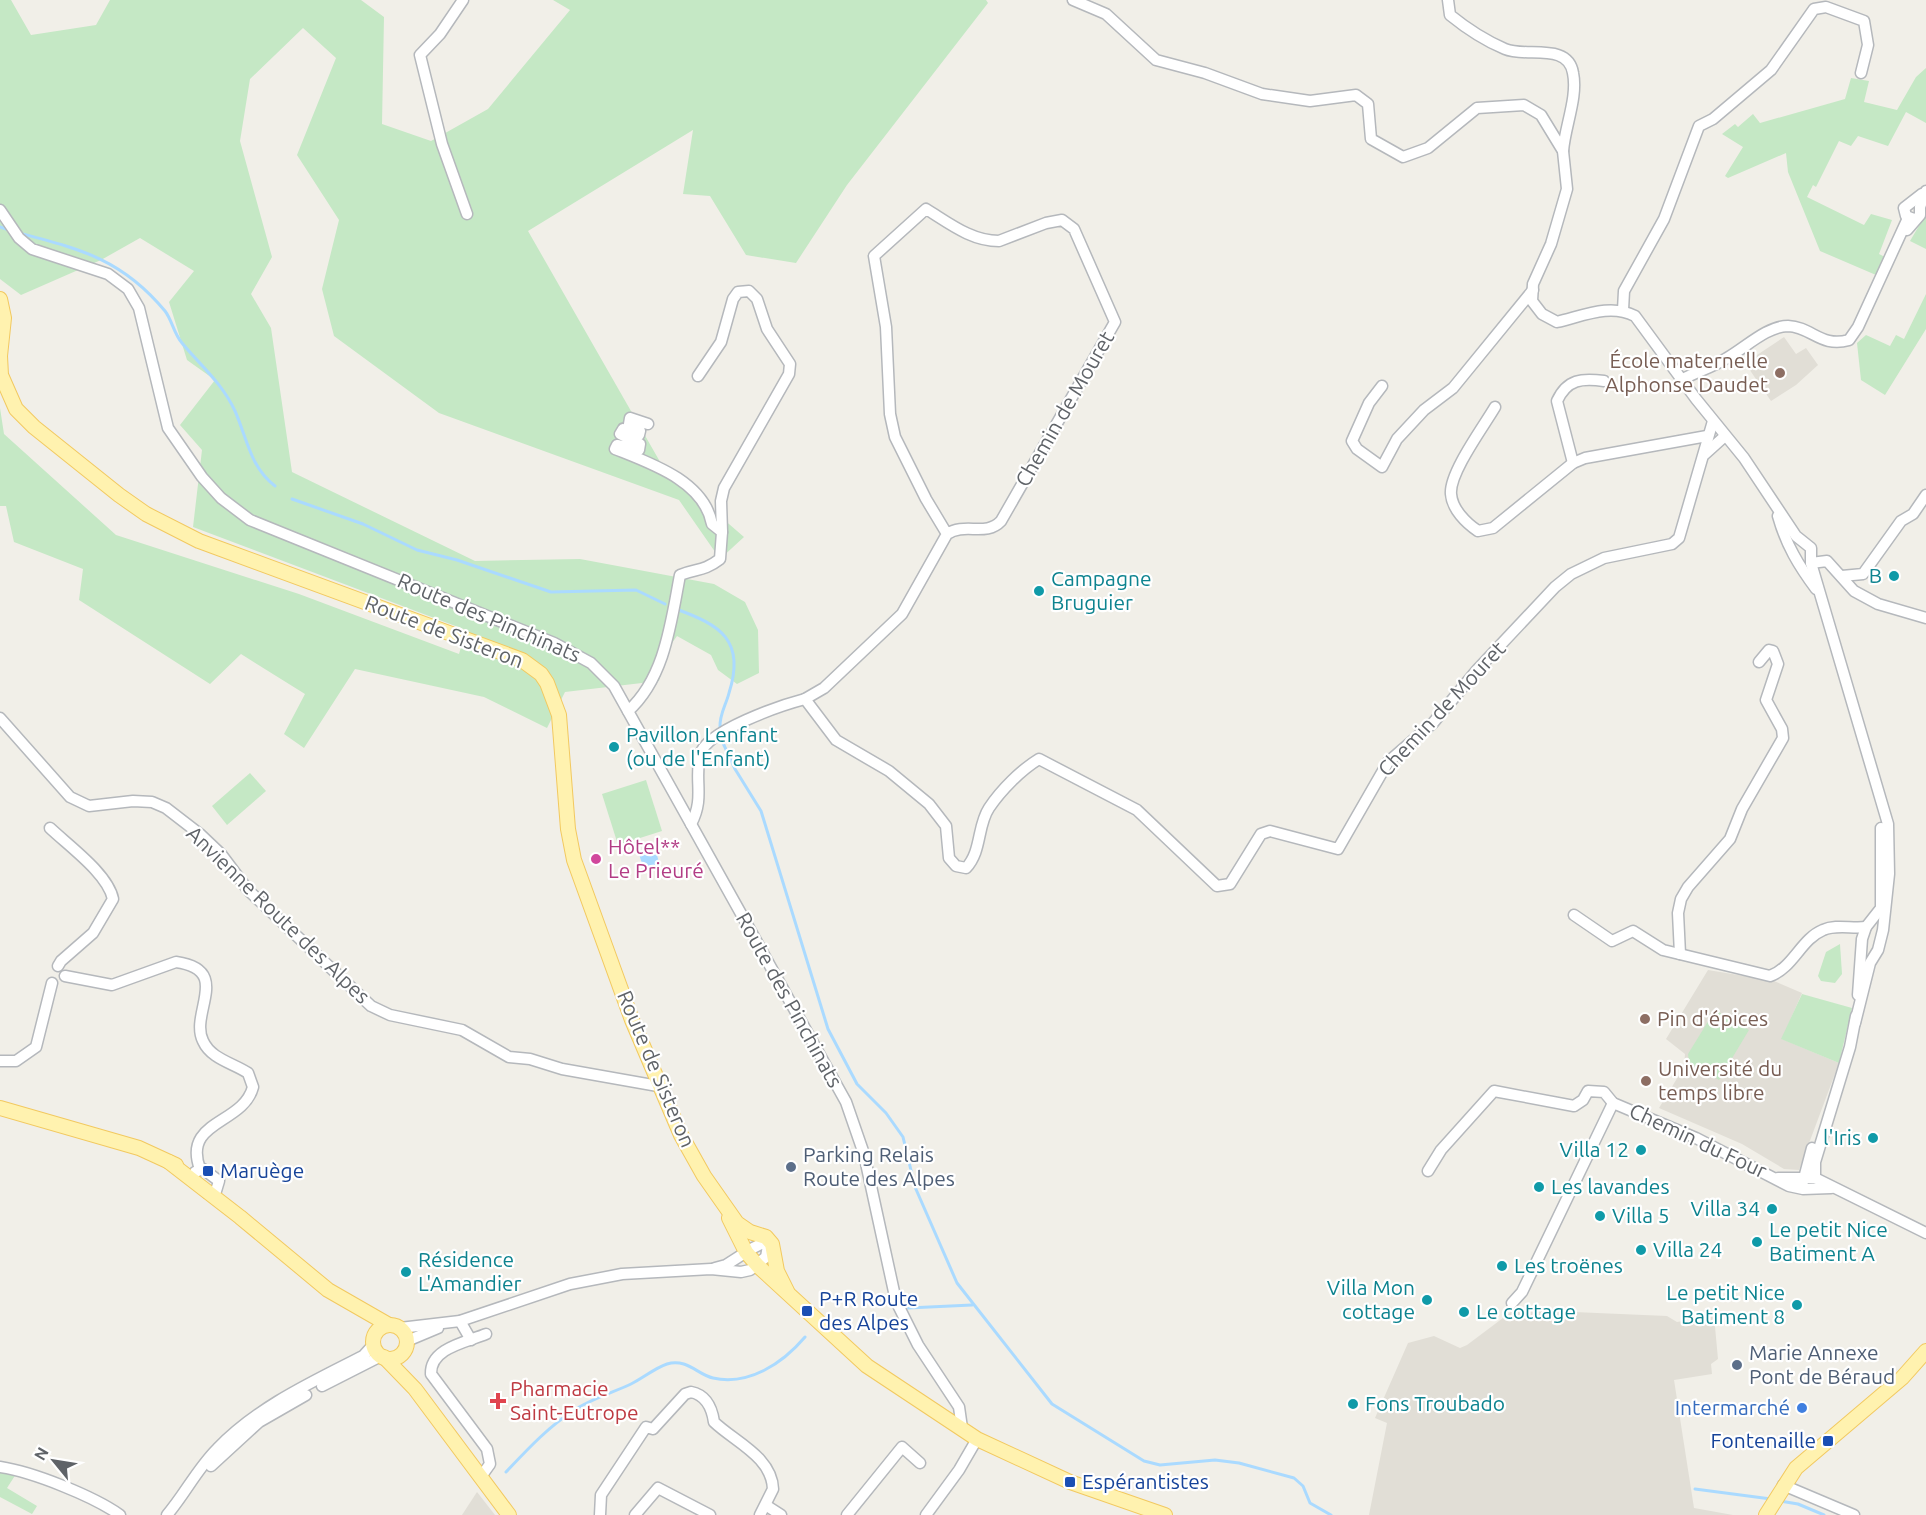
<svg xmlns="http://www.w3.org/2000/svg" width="1926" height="1515" viewBox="0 0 1926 1515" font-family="Ubuntu,sans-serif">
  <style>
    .education { fill: #e1ded6 }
    .green { fill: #c5e8c5 }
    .water { fill: #aadaff }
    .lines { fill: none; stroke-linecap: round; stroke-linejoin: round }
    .stream { stroke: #aadaff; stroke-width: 3 }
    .minor-casing { stroke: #b5b8bc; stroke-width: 13 }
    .major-casing { stroke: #f2c960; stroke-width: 16 }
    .minor { stroke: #fff; stroke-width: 10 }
    .major { stroke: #fff2af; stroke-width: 14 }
    .education-dot { fill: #8d6e63; stroke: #fff; stroke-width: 2 }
    .culture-dot { fill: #0f9aa8; stroke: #fff; stroke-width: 2 }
    .hotel-dot { fill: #d1479c; stroke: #fff; stroke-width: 2 }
    .service-dot { fill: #5c6f8a; stroke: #fff; stroke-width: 2 }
    .transit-dot { fill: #1a4fb4; stroke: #fff; stroke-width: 2 }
    .health-dot { fill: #e0444e; stroke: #fff; stroke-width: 2 }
    .shop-dot { fill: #3f7fe0; stroke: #fff; stroke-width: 2 }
    .labels { text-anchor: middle; stroke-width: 4.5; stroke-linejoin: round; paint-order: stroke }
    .education-label { font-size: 21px; fill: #785e54; stroke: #fff; text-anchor: start }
    .street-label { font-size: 21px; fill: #5f6368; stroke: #fff }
    .culture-label { font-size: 21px; fill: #0d838f; stroke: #fff; text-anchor: start }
    .hotel-label { font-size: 21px; fill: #b23c85; stroke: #fff; text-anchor: start }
    .service-label { font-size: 21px; fill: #4e5e75; stroke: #fff; text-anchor: start }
    .transit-label { font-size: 21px; fill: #164399; stroke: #fff; text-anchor: start }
    .health-label { font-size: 21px; fill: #be3a42; stroke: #fff; text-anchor: start }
    .shop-label { font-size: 21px; fill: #366cbe; stroke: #fff; text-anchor: end }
  </style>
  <rect width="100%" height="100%" fill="#f1efe8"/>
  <g class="education">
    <path d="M1784,337L1796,354L1806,348L1818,365L1796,385L1771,401L1745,363Z"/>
    <path d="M1708,970L1774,981L1802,993L1782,1039L1839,1063L1799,1170L1784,1169L1742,1144L1659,1108L1684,1067L1685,1054L1666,1039Z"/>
    <path d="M1527,1310L1667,1316L1677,1322L1714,1316L1718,1359L1711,1364L1712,1374L1674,1380L1694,1508L1733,1515H1369L1387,1423L1375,1418L1408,1343L1434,1336L1460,1348L1467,1345L1511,1312Z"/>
    <path d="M477,1492L495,1515H462Z"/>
  </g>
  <g class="green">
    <path d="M0,0H11L31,35L96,25L110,0H361L384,17L382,124L431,141L488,109L570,10L553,0H986L988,3L847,185L796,263L746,255L710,196L683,194L693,130L528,231L663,467L744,537L720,559L679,500L439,413L334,336L322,289L339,220L297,155L336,58L303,28L250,79L240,141L272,257L251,294L271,328L292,472L475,561L580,559L714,584L745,602L758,630L759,673L737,684L718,670L711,655L677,636L667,650L659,681L565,692L547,728L484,697L355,669L304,748L284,734L305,694L241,654L210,684L79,600L83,569L14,542L6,506H0V408L4,434L116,535L299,594L459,654L466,630L193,527L202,450L180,425L215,380L187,360L169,302L194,271L140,238L101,260L21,295L0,279Z"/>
    <path d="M1926,68V123L1906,112L1888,146L1858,136L1851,146L1839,141L1816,187L1813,185L1807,197L1864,225L1871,214L1892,220L1879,254L1885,257L1876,275L1820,251L1788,172L1786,153L1728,178L1725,176L1743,147L1722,134L1735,124L1738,127L1753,114L1760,123L1845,99L1851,78L1869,81L1864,102L1897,110L1916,77Z"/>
    <path d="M1926,214V249L1910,241Z"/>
    <path d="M1926,294V329L1885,395L1861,380L1857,343L1866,335L1890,346L1896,335L1904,339Z"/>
    <path d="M250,773L266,791L227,825L212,806Z"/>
    <path d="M646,780L662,831L618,845L602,794Z"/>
    <path d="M1840,944L1842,974L1835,983L1821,981L1818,976L1826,952Z"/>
    <path d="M1802,994L1852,1008L1839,1063L1781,1039Z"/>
    <path d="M1715,1010L1749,1030L1719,1080L1689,1062L1688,1054Z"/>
    <path d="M0,1472L16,1474L7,1488L37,1506L32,1514L0,1497Z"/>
  </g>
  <path class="water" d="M655,849L660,865L644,870L639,854Z"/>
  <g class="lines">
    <g class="stream">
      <path d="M0,227L9,230"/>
      <path d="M19,233C80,249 122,259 165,311C172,320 174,334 182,343C201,366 222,383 235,411C247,438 250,467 275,486"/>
      <path d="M292,499L363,524L417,550L457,560L551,592L636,590L665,604"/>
      <path d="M676,609C720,625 746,640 729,693C726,705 719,715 720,728"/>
      <path d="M723,743L735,769L761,811L828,1029L857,1084L886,1113L903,1137L915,1187L957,1283L1052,1404L1144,1461L1160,1465L1215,1460L1239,1463L1294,1478L1303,1486L1310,1503L1331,1515"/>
      <path d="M908,1308L972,1305"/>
      <path d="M506,1472C526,1451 548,1427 573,1411C590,1399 612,1393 631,1384C643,1378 655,1368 667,1364C687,1358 698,1375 713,1378C749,1386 783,1363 805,1337"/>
      <path d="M1695,1489L1771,1499"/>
      <path d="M1780,1501L1798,1504L1824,1515"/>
    </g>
    <defs>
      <g id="minor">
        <path d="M463,0L440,34L420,55L442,144L467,214"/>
        <path d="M1073,0L1106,14L1156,60L1205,73L1262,94L1310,101L1356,95L1368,104L1371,139L1403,157L1428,148L1477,108L1524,105L1541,115L1563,151L1567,189L1551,244L1533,284L1532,301L1542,314L1557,322C1583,316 1610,303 1635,316L1696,399L1744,458L1796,536L1811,548V563L1888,824L1889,874L1883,930L1878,950L1870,963L1855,1023"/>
        <path d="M1448,0L1450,15C1466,28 1486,41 1505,49C1526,58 1568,42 1573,73C1578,97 1565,126 1563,151"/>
        <path d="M0,210L19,238L32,249L108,274L128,289L139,308L168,428L202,477L221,498L250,520L554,643L591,663L614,686L846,1102L864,1154L896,1301L918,1345L959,1407L962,1428"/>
        <path d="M1914,219L1906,216L1904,208L1922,194"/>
        <path d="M1907,230L1920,215V207L1926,191"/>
        <path d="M1623,310L1624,291L1664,219L1699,126L1713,119L1771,70L1814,9L1826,7L1864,21L1868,45L1861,73"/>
        <path d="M698,376L721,342L733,299L738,292L749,291L757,299L767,329L790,364L789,374L724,488L721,501L722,532"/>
        <path d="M1681,380C1696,372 1713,367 1727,358C1745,348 1767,326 1788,326C1812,327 1821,348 1849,340L1858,327L1908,218"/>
        <path d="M1382,386L1369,403L1352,441L1357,449L1382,467L1397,439L1424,410L1453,388L1533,290"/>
        <path d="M1495,407C1484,426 1449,473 1451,494C1452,509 1466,523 1478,531L1493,528L1573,463L1585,458L1707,436"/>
        <path d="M1705,454L1725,436"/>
        <path d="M1573,463L1557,401C1567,379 1582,378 1604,381"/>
        <path d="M1778,516C1786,545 1799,566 1816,589"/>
        <path d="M1811,563L1827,561L1854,591L1878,604L1926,618"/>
        <path d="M1842,576L1863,574L1901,521L1913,514L1926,495"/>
        <path d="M805,699L824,688L902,614L947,534C965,522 986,537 1001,521L1115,322L1074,229L1062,220L1046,223L999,241C971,241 949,223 926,209L874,256L886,327L890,414L895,437L926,499L947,534"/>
        <path d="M628,711C665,678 671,622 680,575C697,568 703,572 720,559L722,532L712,524C704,481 650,463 615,449L617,445L639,450L640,444L620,434L623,429L639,435L640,431L629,424L630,418L648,424"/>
        <path d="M0,718L70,797L89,806L133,801L152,802L166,808L201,835L221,854L248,890L371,1006L390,1015L462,1030L509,1057L530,1059L562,1069L658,1086"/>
        <path d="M691,824C705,798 694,781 700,755C705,731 782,705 805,699L836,740L889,771L929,804L946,826L949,858L956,866L966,868C982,851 977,826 989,808C1001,790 1021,770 1039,759L1137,810L1217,886L1230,884L1261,834L1270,831L1338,849L1388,762L1433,723L1477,670L1555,587L1571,574L1604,558L1672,544L1679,538L1713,421"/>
        <path d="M50,828C69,846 108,874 113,899L93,933L61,961L58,966"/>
        <path d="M1574,915L1612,941L1633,931L1663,950L1770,976C1793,968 1801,939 1823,930C1836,924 1852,929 1866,927"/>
        <path d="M1680,954L1678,913L1681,899L1688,887L1730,839L1742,809L1783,738L1782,729L1766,700L1778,664L1773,651L1769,650L1759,662"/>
        <path d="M65,976L112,985L176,962C233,970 189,1013 203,1041C211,1059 233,1063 248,1073L253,1087C243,1125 182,1120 200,1169"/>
        <path d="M1858,995L1862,939L1866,927L1881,908V828"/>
        <path d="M0,1061H16L36,1047L52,983"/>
        <path d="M1428,1171L1441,1150L1494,1091L1574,1106L1583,1100L1588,1091L1604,1092L1613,1103"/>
        <path d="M195,1172L203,1169L219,1181L216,1191L207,1193"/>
        <path d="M1778,1178H1815L1926,1233"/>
        <path d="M1815,1178V1162L1850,1047L1856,1016"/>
        <path d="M1803,1182L1812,1148"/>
        <path d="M715,1268L726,1265L751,1249"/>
        <path d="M1512,1303L1522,1292L1613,1103L1696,1138L1789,1186L1803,1189L1831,1188"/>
        <path d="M460,1321L471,1340"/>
        <path d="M400,1328L460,1321L570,1284L622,1274L711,1269L741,1272L750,1270L766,1257L769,1240L753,1248"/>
        <path d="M407,1341L438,1328"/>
        <path d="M322,1386L381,1356"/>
        <path d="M211,1466L259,1422L306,1395"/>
        <path d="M0,1467C33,1472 93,1496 120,1515"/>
        <path d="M480,1478L490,1464L487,1449L431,1374C430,1348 467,1342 486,1334"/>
        <path d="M1783,1485L1854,1515"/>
        <path d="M767,1506L781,1515"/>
        <path d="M167,1515C185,1494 197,1469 217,1449C257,1407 312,1382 363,1356L373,1345"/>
        <path d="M600,1515L601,1495L646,1427L653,1429L685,1394L691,1392C706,1395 712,1408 714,1422C735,1442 772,1457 773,1489L760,1515"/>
        <path d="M635,1515L658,1488L710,1515"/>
        <path d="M847,1515L902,1447L920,1463"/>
        <path d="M926,1515L959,1470L977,1439"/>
      </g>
      <g id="major">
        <path d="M0,299L4,318L0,356L1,375L16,409L34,427L119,495L146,514L199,541L522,660L541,674L547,683L559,715L568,829L574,860L632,1020L681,1135L704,1176L737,1223L750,1232L766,1237L772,1244L777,1271L787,1291"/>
        <path d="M0,1108L139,1148L176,1165"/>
        <path d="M169,1162L240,1217L328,1290L389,1325"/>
        <path d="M729,1218L746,1252L758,1266L867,1366L977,1439L1070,1482L1165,1515"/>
        <circle cx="390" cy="1342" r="17"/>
        <path d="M384,1357L415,1389L509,1515"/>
        <path d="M1766,1515L1796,1468L1902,1378L1926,1351"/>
      </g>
    </defs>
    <use href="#minor" class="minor-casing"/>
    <use href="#major" class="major-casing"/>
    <use href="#minor" class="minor"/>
    <use href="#major" class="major"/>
  </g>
  <g class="education-dot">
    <circle cx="1780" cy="373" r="6"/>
    <circle cx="1645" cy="1019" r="6"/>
    <circle cx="1646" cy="1081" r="6"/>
  </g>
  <g class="culture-dot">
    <circle cx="1894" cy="576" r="6"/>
    <circle cx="1039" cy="591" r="6"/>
    <circle cx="614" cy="747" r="6"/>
    <circle cx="1873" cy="1138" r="6"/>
    <circle cx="1641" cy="1150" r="6"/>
    <circle cx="1539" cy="1187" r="6"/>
    <circle cx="1772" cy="1209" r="6"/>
    <circle cx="1600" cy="1216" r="6"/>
    <circle cx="1757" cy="1242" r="6"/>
    <circle cx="1641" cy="1250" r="6"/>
    <circle cx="1502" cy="1266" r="6"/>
    <circle cx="406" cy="1272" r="6"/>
    <circle cx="1427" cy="1300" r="6"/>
    <circle cx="1797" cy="1305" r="6"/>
    <circle cx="1464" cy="1312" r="6"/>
    <circle cx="1353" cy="1404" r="6"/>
  </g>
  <circle class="hotel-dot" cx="596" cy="859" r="6"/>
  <g class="service-dot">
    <circle cx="791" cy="1167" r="6"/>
    <circle cx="1737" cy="1365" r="6"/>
  </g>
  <g class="transit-dot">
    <rect x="202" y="1165" width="12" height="12" rx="3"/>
    <rect x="801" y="1305" width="12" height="12" rx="3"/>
    <rect x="1822" y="1435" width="12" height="12" rx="3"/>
    <rect x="1064" y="1476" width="12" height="12" rx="3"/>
  </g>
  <path class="health-dot" d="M495 1392h6v6h6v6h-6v6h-6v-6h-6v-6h6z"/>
  <circle class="shop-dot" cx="1802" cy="1408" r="6"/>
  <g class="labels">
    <g class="education-label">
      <text x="1768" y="368" text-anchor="end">École maternelle<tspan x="1768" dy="24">Alphonse Daudet</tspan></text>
      <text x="1657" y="1026">Pin d'épices</text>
      <text x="1658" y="1076">Université du<tspan x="1658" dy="24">temps libre</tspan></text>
    </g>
    <g class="street-label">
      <text transform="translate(1065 409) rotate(-60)" y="7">Chemin de Mouret</text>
      <text transform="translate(489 618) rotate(23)" y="7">Route des Pinchinats</text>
      <text transform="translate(444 632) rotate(21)" y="7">Route de Sisteron</text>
      <text transform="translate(1442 709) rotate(-47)" y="7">Chemin de Mouret</text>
      <text transform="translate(278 915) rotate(44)" y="7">Anvienne Route des Alpes</text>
      <text transform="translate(789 1000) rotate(61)" y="7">Route des Pinchinats</text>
      <text transform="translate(656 1069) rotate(67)" y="7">Route de Sisteron</text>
      <text transform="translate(1698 1141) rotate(25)" y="7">Chemin du Four</text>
    </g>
    <g class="culture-label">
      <text x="1882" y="583" text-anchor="end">B</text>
      <text x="1051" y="586">Campagne<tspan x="1051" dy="24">Bruguier</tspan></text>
      <text x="626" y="742">Pavillon Lenfant<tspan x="626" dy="24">(ou de l'Enfant)</tspan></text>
      <text x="1861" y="1145" text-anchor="end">l'Iris</text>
      <text x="1629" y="1157" text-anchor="end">Villa 12</text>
      <text x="1551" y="1194">Les lavandes</text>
      <text x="1760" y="1216" text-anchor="end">Villa 34</text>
      <text x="1612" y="1223">Villa 5</text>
      <text x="1769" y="1237">Le petit Nice<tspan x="1769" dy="24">Batiment A</tspan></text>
      <text x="1653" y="1257">Villa 24</text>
      <text x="418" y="1267">Résidence<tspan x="418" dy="24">L'Amandier</tspan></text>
      <text x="1514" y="1273">Les troënes</text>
      <text x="1415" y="1295" text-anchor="end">Villa Mon<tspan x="1415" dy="24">cottage</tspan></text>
      <text x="1785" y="1300" text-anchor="end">Le petit Nice<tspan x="1785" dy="24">Batiment 8</tspan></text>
      <text x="1476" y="1319">Le cottage</text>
      <text x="1365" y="1411">Fons Troubado</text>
    </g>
    <g class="hotel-label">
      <text x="608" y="854">Hôtel**<tspan x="608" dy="24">Le Prieuré</tspan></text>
    </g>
    <g class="service-label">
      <text x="803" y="1162">Parking Relais<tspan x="803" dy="24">Route des Alpes</tspan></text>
      <text x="1749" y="1360">Marie Annexe<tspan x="1749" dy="24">Pont de Béraud</tspan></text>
    </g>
    <g class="transit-label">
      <text x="220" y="1178">Maruège</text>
      <text x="819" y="1306">P+R Route<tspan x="819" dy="24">des Alpes</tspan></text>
      <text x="1816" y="1448" text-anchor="end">Fontenaille</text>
      <text x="1082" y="1489">Espérantistes</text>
    </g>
    <g class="health-label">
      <text x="510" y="1396">Pharmacie<tspan x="510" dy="24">Saint-Eutrope</tspan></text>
    </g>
    <g class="shop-label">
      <text x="1790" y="1415">Intermarché</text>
    </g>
  </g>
  <g transform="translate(54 1461) rotate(300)" stroke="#ffffff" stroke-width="4.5" paint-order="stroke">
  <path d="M0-4.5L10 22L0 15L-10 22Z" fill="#5f6368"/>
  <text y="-9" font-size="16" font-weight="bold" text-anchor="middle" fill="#5f6368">N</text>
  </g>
</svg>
